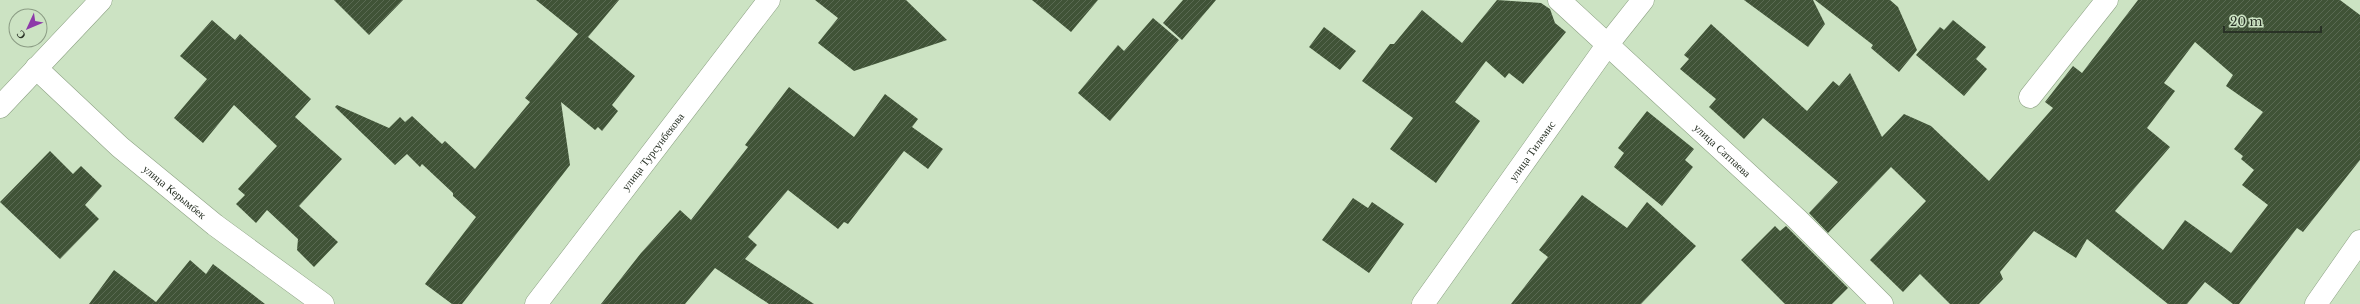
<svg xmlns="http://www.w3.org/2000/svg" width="2360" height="304" viewBox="0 0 2360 304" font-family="'Libre Baskerville',serif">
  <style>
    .building { fill: url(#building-hatch); fill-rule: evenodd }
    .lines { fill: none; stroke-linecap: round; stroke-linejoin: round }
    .minor-casing { stroke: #8da284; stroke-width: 23 }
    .minor { stroke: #fff; stroke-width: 22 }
    .labels { text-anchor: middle; stroke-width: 4; stroke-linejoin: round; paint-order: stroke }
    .street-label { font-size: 11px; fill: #293226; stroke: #cce3c3 }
  </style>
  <defs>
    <pattern id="building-hatch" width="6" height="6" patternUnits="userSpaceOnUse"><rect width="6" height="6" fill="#405337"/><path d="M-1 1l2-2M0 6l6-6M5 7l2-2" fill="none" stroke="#596952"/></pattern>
  </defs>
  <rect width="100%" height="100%" fill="#cce3c3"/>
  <g class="building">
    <path d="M334,0H403L369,35Z"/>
    <path d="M536,0H619L588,37L635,76L612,105L618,111L602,131L598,127L595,130L561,102L570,165L462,304H452L425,284L476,217L453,196V193L422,164L420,167L407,154L395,165L335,107L337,105L389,128L400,117L405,122L412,116L442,144L445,141L475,169L530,102L525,98L578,34Z"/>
    <path d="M815,0H906L947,40L854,71L818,43L838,18Z"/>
    <path d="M1032,0H1098L1071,32Z"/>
    <path d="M1183,0H1216L1182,40L1163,23Z"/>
    <path d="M1497,0L1541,3L1550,9L1555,23L1566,32L1523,84L1509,73L1505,78L1486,61L1455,102L1480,121L1436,183L1390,149L1413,118L1362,81L1390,44H1394L1422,10L1462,43Z"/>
    <path d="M1744,0H1813L1825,24L1808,47Z"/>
    <path d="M1815,0H1890L1898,7L1917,50L1899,72L1871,48L1873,45Z"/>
    <path d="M2138,0H2340L2360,15V160L2303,232L2297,228L2239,304H2233L2205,282L2187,304H2168L2087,239L2076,258L2034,231L2000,272L2003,279L1979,304H1950L1920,274L1903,292L1870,260L1926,201L1891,167L1828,233L1809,213L1838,182L1763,118L1744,139L1709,107L1716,99L1680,69L1689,59L1684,55L1711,24L1807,111L1833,81L1839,86L1850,73L1882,137L1904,114L1931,126L1989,181L2053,108L2045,102L2073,66L2082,73ZM2195,42L2233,75L2226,86L2263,112L2234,149L2243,156L2241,159L2254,170L2242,185L2268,205L2231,253L2185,220L2163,250L2115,211L2170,147L2147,128L2175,91L2164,83Z"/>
    <path d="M1153,18L1179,40L1110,121L1078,93L1118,45L1124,51Z"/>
    <path d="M212,20L235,40L240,34L311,99L295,117L342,159L299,206L338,242L314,267L297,250L298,239L267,210L256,223L236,204L245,195L238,189L277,146L234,105L203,143L174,118L207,79L180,56Z"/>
    <path d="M1953,20L1986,47L1976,59L1987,69L1964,96L1916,55L1940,27L1944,30Z"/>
    <path d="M1324,27L1356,51L1340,70L1309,47Z"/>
    <path d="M789,87L854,137L885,94L918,119L912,127L943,149L928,169L904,151L848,224L844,222L838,229L788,190L748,237L757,245L745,259L814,304H769L715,268L685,304H601L641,253L680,210L691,220L748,147L745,145Z"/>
    <path d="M1647,111L1694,149L1685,160L1693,167L1662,206L1614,167L1624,153L1618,148Z"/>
    <path d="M50,151L73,174L81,166L102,186L85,205L99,219L60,259L0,202Z"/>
    <path d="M1582,195L1627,228L1647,202L1696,246L1641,304H1511L1548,257L1539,250Z"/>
    <path d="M1353,198L1368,208L1372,202L1404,224L1369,273L1322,240Z"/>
    <path d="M1775,226L1780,231L1786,226L1848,288L1832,304H1785L1741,260Z"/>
    <path d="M190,260L206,274L213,264L265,304H89L114,270L156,302Z"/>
  </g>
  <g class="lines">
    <defs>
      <g id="minor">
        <path id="s1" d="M1559,0L1797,219L1882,304"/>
        <path id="s2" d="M36,68L120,147L215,225L323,304"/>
        <path d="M2030,97L2107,0"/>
        <path d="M0,107L101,0"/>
        <path id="s3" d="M536,304L769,0"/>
        <path id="s4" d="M1423,304L1608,44L1643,0"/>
        <path d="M2316,304L2360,241"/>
      </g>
    </defs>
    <use href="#minor" class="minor-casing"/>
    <use href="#minor" class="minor"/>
  </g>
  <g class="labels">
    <g class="street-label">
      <text dy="4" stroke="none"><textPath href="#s1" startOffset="222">улица Сатпаева</textPath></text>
      <text dy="4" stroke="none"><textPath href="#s3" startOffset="192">улица Турсунбекова</textPath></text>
      <text dy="4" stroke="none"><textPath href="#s4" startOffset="188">улица Тилемис</textPath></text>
      <text dy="4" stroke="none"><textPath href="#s2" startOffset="186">улица Керымбек</textPath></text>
    </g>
  </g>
  <g transform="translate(28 28) rotate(226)"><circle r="19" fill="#cce3c3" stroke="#8b9c84"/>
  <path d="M0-3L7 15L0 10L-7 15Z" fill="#8d3aa9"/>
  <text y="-6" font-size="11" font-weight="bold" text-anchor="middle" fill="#293226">С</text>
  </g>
  <path d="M2224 26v6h97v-6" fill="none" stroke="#293226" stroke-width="2"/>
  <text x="2230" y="26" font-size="12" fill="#293226" stroke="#cce3c3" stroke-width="3" paint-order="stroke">20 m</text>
</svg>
